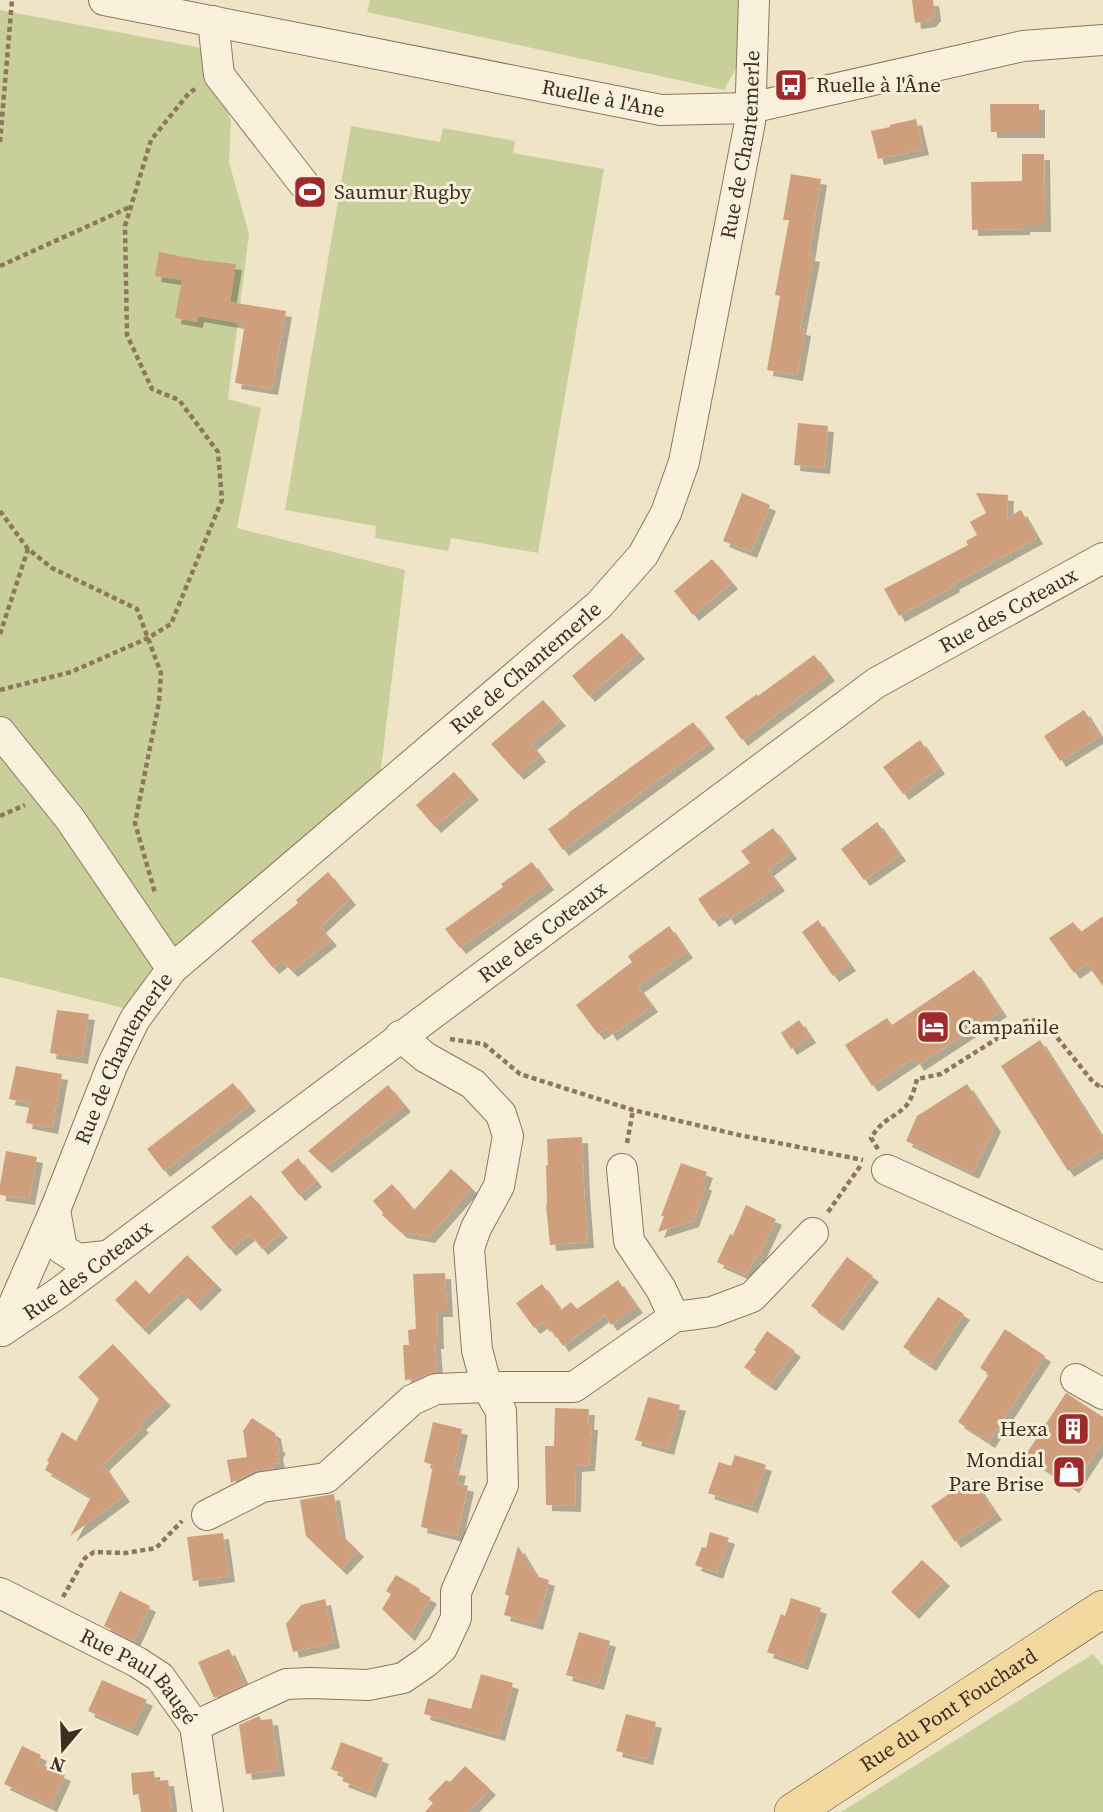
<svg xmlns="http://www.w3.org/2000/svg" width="1103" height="1812" viewBox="0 0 1103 1812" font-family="'Source Serif 4',serif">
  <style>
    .green { fill: #c9cf9b }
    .building { fill: #cf9f7d; filter: url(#shadow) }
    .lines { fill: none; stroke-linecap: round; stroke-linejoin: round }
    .minor-casing { stroke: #8d765c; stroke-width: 32 }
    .major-casing { stroke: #5b4430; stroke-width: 38 }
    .path { stroke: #8d765c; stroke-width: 4.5; stroke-dasharray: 5 3.5; stroke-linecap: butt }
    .minor { stroke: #faf1dc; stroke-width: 30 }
    .major { stroke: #f3d9a0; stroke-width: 37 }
    .labels { text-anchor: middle; stroke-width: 6; stroke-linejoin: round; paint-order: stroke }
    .poi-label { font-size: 21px; fill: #3d2e20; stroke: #f7eed8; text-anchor: start }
    .street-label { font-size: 21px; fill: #3d2e20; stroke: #f7eed8 }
  </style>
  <defs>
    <filter id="shadow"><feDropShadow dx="6" dy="6" stdDeviation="0" flood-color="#0004"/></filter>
  </defs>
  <rect width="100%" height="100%" fill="#f0e4c8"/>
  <g class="green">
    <path d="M370,0H743L737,66L724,90L367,12Z"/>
    <path d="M0,10L202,48L231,121L229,162L249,234L228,399L261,408L237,528L405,570L380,777L131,1010L0,977Z"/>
    <path d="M351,126L440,142L443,128L515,141L513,153L604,169L538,553L451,538L448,551L375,538L376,526L285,510Z"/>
    <path d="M1093,1654L1103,1666V1812H841Z"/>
  </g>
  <g class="building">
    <path d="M912,0H933L935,15L930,21L915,23Z"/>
    <path d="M990,104H1039V132H991Z"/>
    <path d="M916,119L923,149L878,159L871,131L890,127V125Z"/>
    <path d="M1022,154H1044L1045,226H1024V229L972,230L971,182L1022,181Z"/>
    <path d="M791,174L821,179L809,255L814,256L800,329L805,330L797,375L767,370L780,296L775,295L789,220H783Z"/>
    <path d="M159,252L200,260L236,264L230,302L286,311L272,389L235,383L245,324L198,316L197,322L175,318L182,280L155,276Z"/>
    <path d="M798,423L828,426L824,468L794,465Z"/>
    <path d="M742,493L770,505L751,552L723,541Z"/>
    <path d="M976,493L1008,495L1007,518L1021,510L1037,538L953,584L954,586L899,616L884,589L968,545L966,541L977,535L970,522L986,513Z"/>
    <path d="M712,559L732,583L693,615L674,591Z"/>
    <path d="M622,633L639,653L589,696L572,676Z"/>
    <path d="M814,655L829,675L742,740L725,717L757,694L758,696Z"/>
    <path d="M543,700L560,720L531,744L540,756L518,774L491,744Z"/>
    <path d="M1084,710L1100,736L1060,761L1044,736Z"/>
    <path d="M693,722L709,743L563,850L548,829L569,814L568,813Z"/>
    <path d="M920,740L939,768L903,794L883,767Z"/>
    <path d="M454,772L473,794L435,827L416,805Z"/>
    <path d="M877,822L900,855L864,880L841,849Z"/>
    <path d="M773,828L791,853L768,870L779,885L729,919L725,913L713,921L698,899L750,863L741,851Z"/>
    <path d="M532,862L548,884L460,948L445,929L503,887L501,884Z"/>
    <path d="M328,872L350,899L320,927L331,940L292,971L282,961L273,968L251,941L298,903L296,900Z"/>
    <path d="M1103,916V986L1087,964L1074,973L1049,938L1073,922L1081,932Z"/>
    <path d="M818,920L850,965L833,976L802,932Z"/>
    <path d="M669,926L687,952L638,987L652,1006L611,1035L607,1028L598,1034L576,1005L632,962L628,956Z"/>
    <path d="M974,970L1001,1011L918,1065L914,1058L872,1086L845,1045L887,1018L892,1025Z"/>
    <path d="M57,1010L89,1014L82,1058L50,1053Z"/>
    <path d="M799,1020L810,1037L791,1049L781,1033Z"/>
    <path d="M1040,1040L1103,1139V1149L1068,1171L1001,1066Z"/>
    <path d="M16,1066L62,1074L52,1128L26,1123L30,1103L9,1099Z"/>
    <path d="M233,1083L250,1105L164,1171L147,1149Z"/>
    <path d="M967,1084L995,1126L973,1173L906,1141L917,1116Z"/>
    <path d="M388,1085L405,1106L326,1167L308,1151Z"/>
    <path d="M582,1137L584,1189L588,1242L550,1245L546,1205H547L546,1165H548L547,1139Z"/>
    <path d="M6,1151L37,1157L29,1199L0,1195V1185Z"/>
    <path d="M298,1158L316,1181L299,1195L281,1172Z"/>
    <path d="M681,1163L707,1172L703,1183L706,1185L693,1221L658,1232L664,1216H661Z"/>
    <path d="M451,1169L472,1188L429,1237L401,1232L382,1215L383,1213L373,1201L392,1184L414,1210Z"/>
    <path d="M251,1195L282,1232L262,1249L250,1234L230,1250L211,1227Z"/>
    <path d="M746,1205L776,1219L758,1258L755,1257L746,1275L717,1262L730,1234L733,1235Z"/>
    <path d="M187,1255L216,1284L195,1305L182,1292L143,1329L115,1300L136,1280L149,1294Z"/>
    <path d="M847,1257L873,1276L837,1325L811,1306Z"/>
    <path d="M445,1273L447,1311H437L438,1343H435L437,1371L415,1379L405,1380L403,1345H409L408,1330L416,1329L413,1274Z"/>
    <path d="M618,1280L637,1307L611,1325L605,1315L563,1346L552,1330L550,1332L543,1322L534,1328L516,1303L542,1284L561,1310L571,1302L577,1309Z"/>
    <path d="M938,1297L964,1314L930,1365L903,1347Z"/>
    <path d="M1005,1329L1045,1356L989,1442L958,1422L989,1374L980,1368Z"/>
    <path d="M767,1331L795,1351L770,1385L744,1367L756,1352L754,1350Z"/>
    <path d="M113,1344L165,1400L140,1424L143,1427L103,1465L124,1496L70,1536L91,1497L45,1470L49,1462L47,1461L62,1432L76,1441L99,1399L78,1377Z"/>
    <path d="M1066,1393L1103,1417V1441L1073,1487L1025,1456Z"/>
    <path d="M648,1397L680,1405L668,1449L635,1440Z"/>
    <path d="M555,1408L589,1409L588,1424H592L589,1465L576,1466L575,1506L546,1505L545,1446H554Z"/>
    <path d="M252,1418L275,1433L277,1445L280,1448L277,1452L279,1463L273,1464L274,1468L254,1471L231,1483L227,1460L247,1457L243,1431Z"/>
    <path d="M433,1422L462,1429L453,1469L460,1470L457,1483L468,1486L457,1536L421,1527L433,1465L424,1462Z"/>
    <path d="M735,1455L766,1465L752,1507L708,1493L719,1462L731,1466Z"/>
    <path d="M972,1478L996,1514L955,1542L931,1506Z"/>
    <path d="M334,1494L340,1533L358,1551L341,1569L306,1536L300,1500Z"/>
    <path d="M710,1532L729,1538L717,1573L695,1565L702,1547L706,1548Z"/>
    <path d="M223,1533L229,1576L193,1581L187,1537Z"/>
    <path d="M518,1546L536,1576L549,1580L537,1624L504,1615L509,1596L505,1594Z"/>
    <path d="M922,1560L944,1580L913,1613L891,1592Z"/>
    <path d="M396,1575L420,1589L419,1591L431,1598L409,1635L382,1609L391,1594L386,1591Z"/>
    <path d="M120,1591L150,1606L134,1641L104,1626Z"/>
    <path d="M791,1598L821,1608L802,1664L767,1652L781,1614L785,1616Z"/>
    <path d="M325,1599L334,1642L293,1652L286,1624L301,1605Z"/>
    <path d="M579,1632L610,1641L598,1684L566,1675Z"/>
    <path d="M229,1649L245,1684L214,1698L198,1662Z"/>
    <path d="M481,1674L513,1683L499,1735L424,1714L428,1698L471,1709Z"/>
    <path d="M102,1680L147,1700L132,1730L88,1711Z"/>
    <path d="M626,1714L656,1722L647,1759L616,1751Z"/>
    <path d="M259,1716L261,1720L272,1719L279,1770L246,1774L239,1725Z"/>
    <path d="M341,1742L383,1758L370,1792L342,1781L345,1775L331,1769Z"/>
    <path d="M22,1746L41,1755L38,1763L65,1775L51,1806L4,1784Z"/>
    <path d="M465,1766L490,1789L468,1812H425L433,1803L428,1799L446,1780L450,1782Z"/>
    <path d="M154,1771L155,1781L168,1780L172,1812H141L139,1794L133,1795L131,1773Z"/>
  </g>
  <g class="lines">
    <defs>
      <g id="minor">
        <path id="s1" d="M104,0L661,110L750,108L1023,46L1103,40"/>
        <path d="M213,21L219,75L303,183"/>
        <path d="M0,732L70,819L172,969"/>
        <path d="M622,1169L629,1241L661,1289L674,1317"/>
        <path d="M887,1170L1103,1267"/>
        <path d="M55,1210L62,1249L78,1259L106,1256"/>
        <path id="s2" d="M2,1331L55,1210L112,1066L135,1019L172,969L599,605L643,555L666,513L684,462L750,122L754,0"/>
        <path id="s3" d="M2,1331L57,1294L876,683L1103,558"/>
        <path d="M1076,1379L1103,1394"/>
        <path d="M207,1515L262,1487L326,1478L412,1400L436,1389L487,1387H574L674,1317L712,1312L752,1297L813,1233"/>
        <path id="s4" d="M0,1593L137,1662L160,1677L195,1726L208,1812"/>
        <path d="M195,1726L286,1684L311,1683L368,1685L403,1678L426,1662L442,1648L456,1618V1592L503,1485L501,1411L487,1387L477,1350L469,1248L476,1228L499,1186L508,1136L501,1114L473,1084L425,1057L400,1036"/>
      </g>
      <g id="major">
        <path id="s5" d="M793,1812L1103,1609"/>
      </g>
    </defs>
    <use href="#minor" class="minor-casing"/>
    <use href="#major" class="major-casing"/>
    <g class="path">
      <path d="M0,142L12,0"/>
      <path d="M0,266L130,207"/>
      <path d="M0,511L28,549L52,568L137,609L161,673L159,702L135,823L155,893"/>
      <path d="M0,634L28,549"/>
      <path d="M0,690L71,672L148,638L171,624L222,500L218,452L179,400L152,389L127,335L125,226L151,140L189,93L197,88"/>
      <path d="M0,816L25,805"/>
      <path d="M450,1039L484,1044L520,1074L633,1110L739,1135L863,1160"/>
      <path d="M627,1143L633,1110"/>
      <path d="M878,1149L871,1138C882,1119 893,1119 906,1106C912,1099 915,1087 917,1079L941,1074L1025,1021L1043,1020L1093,1082L1102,1088L1103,1086"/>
      <path d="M828,1212L861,1165"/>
      <path d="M63,1597L85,1558L94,1552L126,1553L156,1548L182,1521"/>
    </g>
    <use href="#minor" class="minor"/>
    <use href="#major" class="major"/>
  </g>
  <defs>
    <symbol id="bus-square" viewBox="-11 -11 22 22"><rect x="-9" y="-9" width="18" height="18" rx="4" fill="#9e2a2b" stroke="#f7eed8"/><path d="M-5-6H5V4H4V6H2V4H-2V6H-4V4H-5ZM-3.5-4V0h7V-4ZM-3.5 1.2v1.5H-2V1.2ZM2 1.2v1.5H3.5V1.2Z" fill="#fff"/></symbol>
    <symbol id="stadium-square" viewBox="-11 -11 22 22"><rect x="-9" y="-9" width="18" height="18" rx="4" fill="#9e2a2b" stroke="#f7eed8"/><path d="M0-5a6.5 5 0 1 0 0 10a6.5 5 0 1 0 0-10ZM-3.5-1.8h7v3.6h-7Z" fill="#fff"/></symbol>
    <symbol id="hotel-square" viewBox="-11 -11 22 22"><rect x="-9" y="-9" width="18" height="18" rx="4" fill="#9e2a2b" stroke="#f7eed8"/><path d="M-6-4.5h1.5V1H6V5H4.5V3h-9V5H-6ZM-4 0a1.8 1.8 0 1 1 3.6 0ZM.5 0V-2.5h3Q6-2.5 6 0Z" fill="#fff"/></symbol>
    <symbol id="building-square" viewBox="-11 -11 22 22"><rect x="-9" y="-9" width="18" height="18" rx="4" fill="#9e2a2b" stroke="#f7eed8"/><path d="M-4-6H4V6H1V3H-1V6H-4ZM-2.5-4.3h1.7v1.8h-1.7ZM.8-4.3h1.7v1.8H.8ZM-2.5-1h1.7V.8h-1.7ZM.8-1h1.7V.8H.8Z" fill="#fff"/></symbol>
    <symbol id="shop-square" viewBox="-11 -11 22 22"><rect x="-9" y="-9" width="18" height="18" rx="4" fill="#9e2a2b" stroke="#f7eed8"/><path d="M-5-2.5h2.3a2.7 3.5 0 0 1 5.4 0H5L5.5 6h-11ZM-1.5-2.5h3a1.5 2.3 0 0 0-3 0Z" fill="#fff"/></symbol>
  </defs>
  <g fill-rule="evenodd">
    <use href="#bus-square" x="772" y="66" width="38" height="38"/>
    <use href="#stadium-square" x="291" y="173" width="38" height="38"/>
    <use href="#hotel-square" x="914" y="1008" width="38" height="38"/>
    <use href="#building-square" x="1054" y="1410" width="38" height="38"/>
    <use href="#shop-square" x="1050" y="1453" width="38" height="38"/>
  </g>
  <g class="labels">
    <g class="poi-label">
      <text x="816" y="92">Ruelle à l'Âne</text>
      <text x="334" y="199">Saumur Rugby</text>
      <text x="958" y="1034">Campanile</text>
      <text x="1048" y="1436" text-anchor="end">Hexa</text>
      <text x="1044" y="1467" text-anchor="end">Mondial<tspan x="1044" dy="24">Pare Brise</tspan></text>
    </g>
    <g class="street-label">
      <text dy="7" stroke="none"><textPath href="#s1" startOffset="509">Ruelle à l'Ane</textPath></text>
      <text dy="7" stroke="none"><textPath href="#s2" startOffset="1454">Rue de Chantemerle</textPath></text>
      <text dy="7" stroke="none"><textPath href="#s3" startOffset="1239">Rue des Coteaux</textPath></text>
      <text dy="7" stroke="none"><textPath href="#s2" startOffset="866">Rue de Chantemerle</textPath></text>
      <text dy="7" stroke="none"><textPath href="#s3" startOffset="672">Rue des Coteaux</textPath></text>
      <text dy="7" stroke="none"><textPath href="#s2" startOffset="299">Rue de Chantemerle</textPath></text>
      <text dy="7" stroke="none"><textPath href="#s3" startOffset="105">Rue des Coteaux</textPath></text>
      <text dy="7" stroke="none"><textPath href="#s4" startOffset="164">Rue Paul Baugé</textPath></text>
      <text dy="7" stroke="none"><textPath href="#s5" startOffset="186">Rue du Pont Fouchard</textPath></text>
    </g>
  </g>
  <g transform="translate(63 1749) rotate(199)" stroke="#f7eed8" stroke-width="5" paint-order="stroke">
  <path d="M0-5L12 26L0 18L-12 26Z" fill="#3d2e20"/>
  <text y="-10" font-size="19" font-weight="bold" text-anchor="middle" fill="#3d2e20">N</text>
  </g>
</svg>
